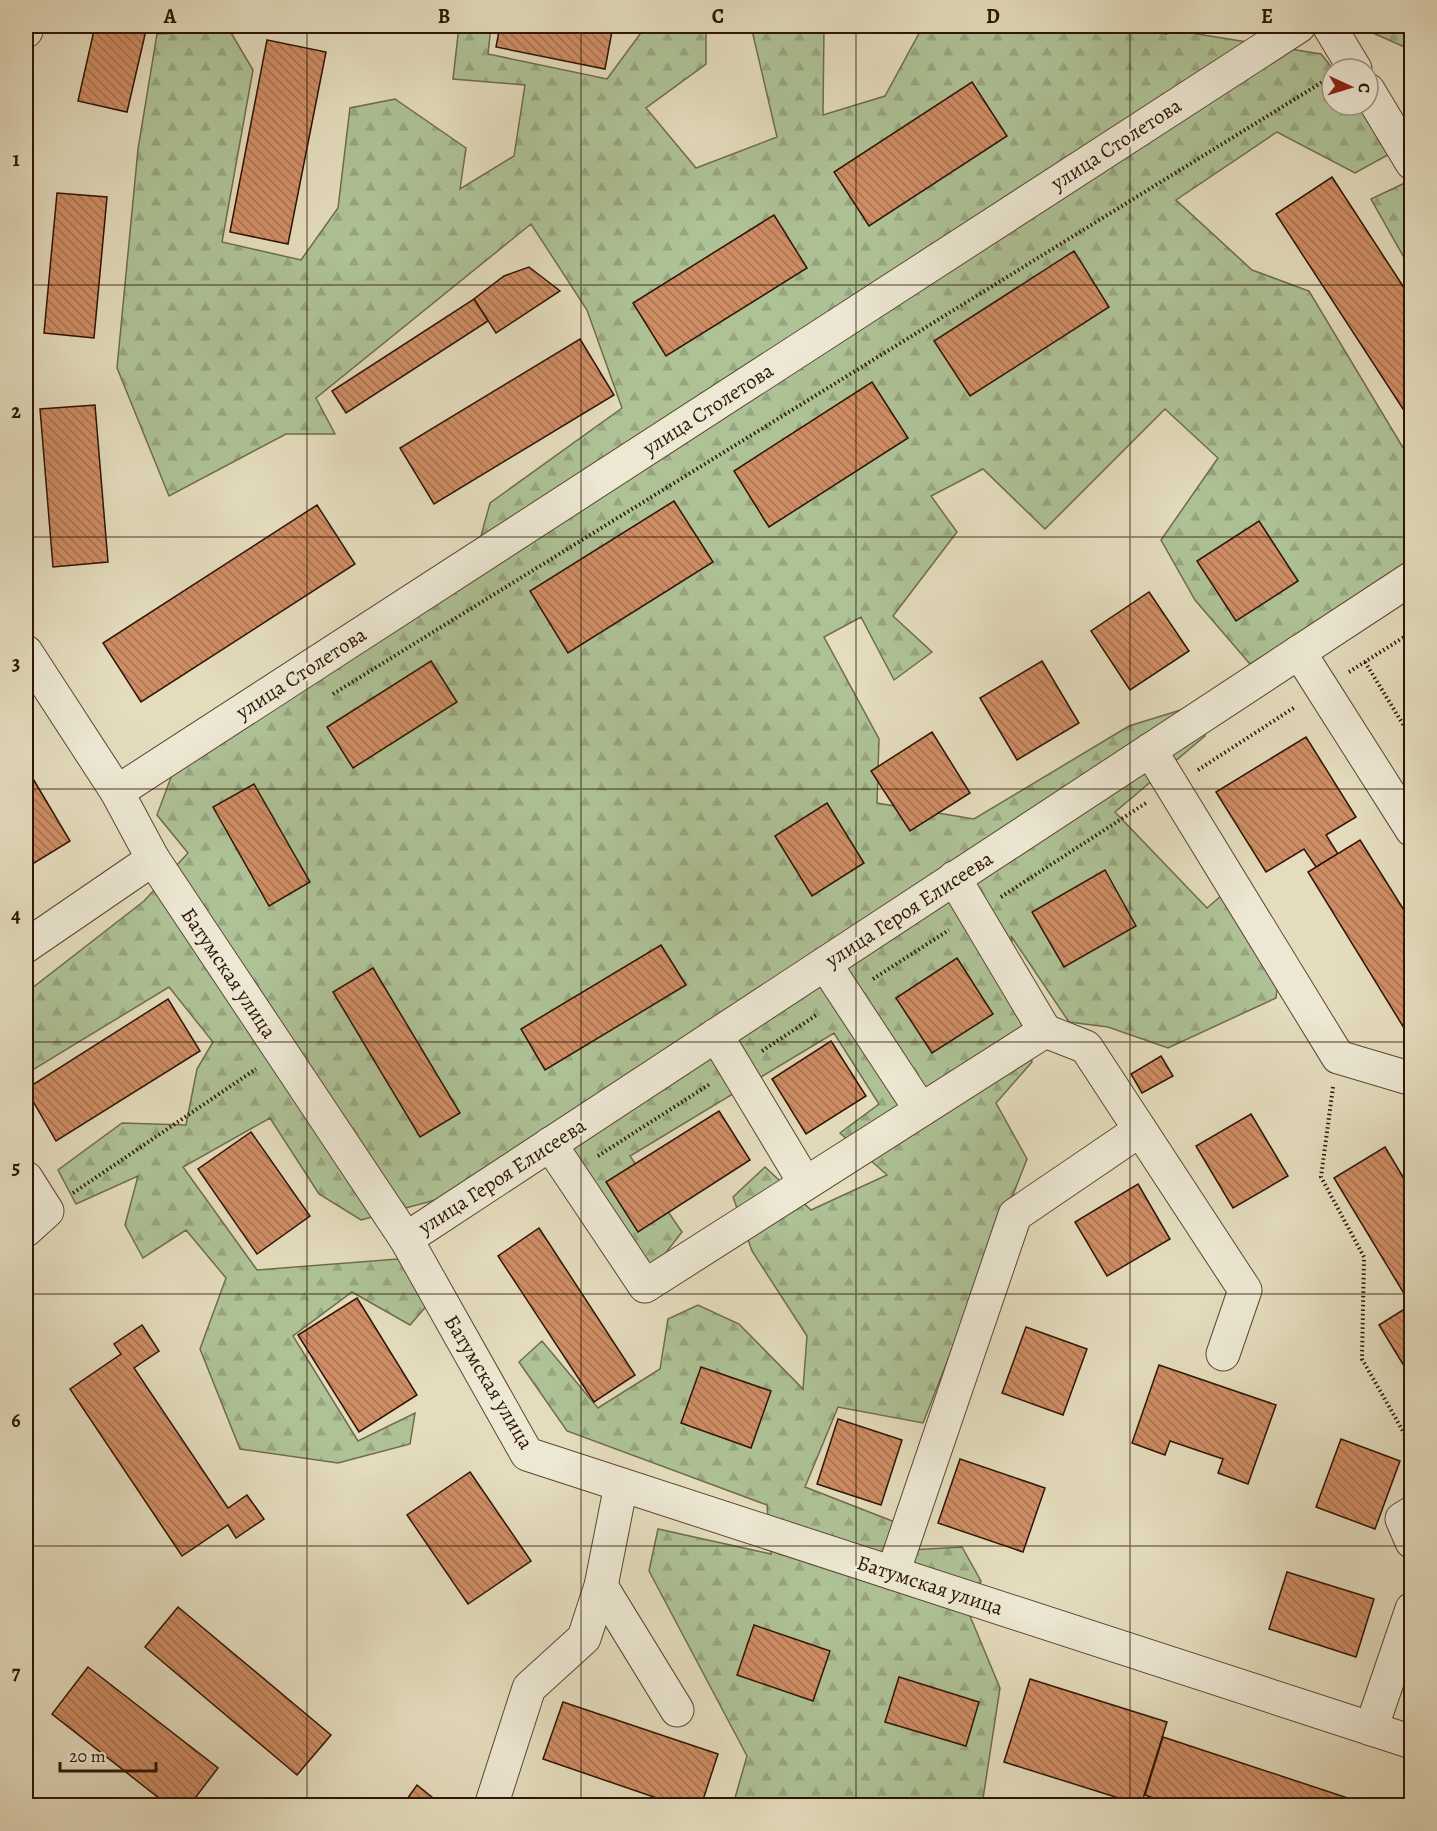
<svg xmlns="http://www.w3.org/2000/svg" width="1437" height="1831" viewBox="0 0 1437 1831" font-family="Alegreya,serif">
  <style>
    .forest { fill: url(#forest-firs); stroke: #6e6c4d; stroke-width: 1.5 }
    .building { fill: url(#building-back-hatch); stroke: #2d1504; stroke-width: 1.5 }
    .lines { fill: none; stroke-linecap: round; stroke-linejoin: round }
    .minor-casing { stroke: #5b4732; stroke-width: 35 }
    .path { stroke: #2d1504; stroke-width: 4; stroke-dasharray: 1.5 3; stroke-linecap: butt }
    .minor { stroke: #ede8d4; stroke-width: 33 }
    .grid { fill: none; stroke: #2d1504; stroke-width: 1.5; stroke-opacity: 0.55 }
    .labels { text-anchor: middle; stroke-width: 5; stroke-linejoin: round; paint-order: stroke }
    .street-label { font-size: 21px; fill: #2d1504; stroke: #ede8d4 }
    .neatline { fill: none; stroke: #2d1504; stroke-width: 2 }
    .grid-label { font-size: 20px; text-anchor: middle; font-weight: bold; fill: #2d1504 }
  </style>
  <defs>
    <pattern id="forest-firs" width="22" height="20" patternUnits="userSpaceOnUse" patternTransform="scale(1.5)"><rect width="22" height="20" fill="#aec296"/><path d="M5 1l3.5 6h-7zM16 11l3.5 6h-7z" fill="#96a680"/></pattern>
    <pattern id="building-back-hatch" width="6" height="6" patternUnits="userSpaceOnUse" patternTransform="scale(1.5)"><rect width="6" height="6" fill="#cf8d65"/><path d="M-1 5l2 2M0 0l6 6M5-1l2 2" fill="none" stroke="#a87251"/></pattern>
  </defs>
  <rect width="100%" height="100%" fill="#e4dcbd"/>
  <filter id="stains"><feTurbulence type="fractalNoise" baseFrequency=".00333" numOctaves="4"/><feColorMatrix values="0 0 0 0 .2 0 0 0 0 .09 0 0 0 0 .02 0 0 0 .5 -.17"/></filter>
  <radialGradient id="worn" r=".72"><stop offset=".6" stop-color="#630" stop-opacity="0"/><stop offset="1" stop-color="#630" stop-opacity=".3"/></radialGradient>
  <g class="forest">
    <path d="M459,26H491L488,54L607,79L646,26H706V64L646,108L696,168L777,137L751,26H824L823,115L885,96L923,26H1148L1321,54L1333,69L1332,105H1360L1395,151L1355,173L1277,132L1176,200L1252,270L1309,291L1408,456H1411V566L1250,664L1195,600L1161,540L1218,458L1165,409L1045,529L983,469L931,496L957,532L893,616L932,652L894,680L861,617L824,637L879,739L877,803L974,819L1129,726L1200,704L1205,736L1115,812L1207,908L1245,875L1282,944L1276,998L1168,1048L1108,1027L1069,1022L1011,936L1032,1062L996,1103L1027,1159L923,1423L838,1407L805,1487L900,1524L892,1551L962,1547L981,1581L970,1616L1000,1688L982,1805H733L747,1756L649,1571L658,1529L771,1554L767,1505L567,1431L519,1362L542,1341L598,1408L660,1369L668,1319L698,1305L739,1324L803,1389L807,1336L752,1251L733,1197L765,1167L811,1210L887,1175L840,1133L879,1104L834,1033L630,1156L682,1232L650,1273L560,1189L566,1125L454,1195L361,1220L319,1194L270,1118L183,1167L257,1270L398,1259L429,1303L410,1325L352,1292L293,1336L358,1441L415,1413L410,1444L338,1463L240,1449L200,1349L226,1278L186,1230L143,1258L125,1225L138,1176L76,1204L58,1170L122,1123L186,1125L197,1069L213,1042L169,987L26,1074V1016L31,989L144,901L188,853L157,815L173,772L469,580L490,503L622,408L587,310L531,224L316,398L335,434H286L169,496L117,368L138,149L157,34L230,31L253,70L222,242L301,260L338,208L350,108L395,99L466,148L460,189L514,156L525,85L453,79Z"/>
    <path d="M1357,26H1411V48L1409,49Z"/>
    <path d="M1411,180L1412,181L1411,270L1371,199Z"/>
  </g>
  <g class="building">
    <path d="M95,26H147L127,112L78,101Z"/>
    <path d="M500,26H613L605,69L496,47Z"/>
    <path d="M1161,26H1180L1166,34Z"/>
    <path d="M267,40L326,52L288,244L230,232Z"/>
    <path d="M972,82L1007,136L869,226L834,172Z"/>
    <path d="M1332,177L1412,300V403L1403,409L1276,214Z"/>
    <path d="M57,193L107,197L94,338L44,333Z"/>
    <path d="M774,215L807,268L666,356L633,303Z"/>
    <path d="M1074,251L1109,307L970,396L934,341Z"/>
    <path d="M529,267L560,291L496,333L474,299L504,276Z"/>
    <path d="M474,299L488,321L346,413L332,391Z"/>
    <path d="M580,339L614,395L434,504L400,448Z"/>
    <path d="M872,382L908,438L769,527L734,471Z"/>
    <path d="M95,405L108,562L53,567L40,409Z"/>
    <path d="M674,501L713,562L568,653L530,591Z"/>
    <path d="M317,505L355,564L141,702L103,643Z"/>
    <path d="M1259,521L1298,581L1236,621L1197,561Z"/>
    <path d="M1149,592L1189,651L1130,690L1091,631Z"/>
    <path d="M431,661L457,702L353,768L327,727Z"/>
    <path d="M1042,661L1079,723L1017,760L980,698Z"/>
    <path d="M932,732L970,793L910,831L871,771Z"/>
    <path d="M1306,737L1356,817L1326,835L1338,854L1316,867L1304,849L1266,872L1216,792Z"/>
    <path d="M26,767L70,841L26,868Z"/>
    <path d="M254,784L310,882L269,906L213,807Z"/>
    <path d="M827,803L864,863L812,896L775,836Z"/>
    <path d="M1360,840L1412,923V1041L1308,872Z"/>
    <path d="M1105,870L1136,926L1064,967L1032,912Z"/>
    <path d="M661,945L686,985L545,1070L521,1029Z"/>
    <path d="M957,958L993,1014L932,1053L896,998Z"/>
    <path d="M373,968L460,1113L420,1137L333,992Z"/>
    <path d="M168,999L200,1051L56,1141L26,1089Z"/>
    <path d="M831,1041L866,1096L806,1134L772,1079Z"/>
    <path d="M1161,1056L1173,1076L1142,1093L1131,1074Z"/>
    <path d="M719,1111L750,1160L638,1232L606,1182Z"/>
    <path d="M1251,1114L1288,1176L1233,1208L1196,1146Z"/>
    <path d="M251,1132L310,1216L257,1254L198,1169Z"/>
    <path d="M1385,1147L1412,1192V1379L1379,1325L1411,1305L1334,1178Z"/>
    <path d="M1138,1184L1170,1239L1107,1276L1075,1222Z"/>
    <path d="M539,1228L635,1375L594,1402L498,1256Z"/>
    <path d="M357,1298L417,1395L359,1432L298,1335Z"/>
    <path d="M142,1325L159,1351L134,1368L228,1508L247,1495L264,1519L236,1538L228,1525L182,1556L70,1389L121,1354L114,1344Z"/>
    <path d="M1026,1327L1087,1349L1063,1415L1002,1393Z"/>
    <path d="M1159,1365L1276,1405L1248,1484L1218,1473L1223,1459L1170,1441L1165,1455L1132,1443Z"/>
    <path d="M701,1367L771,1391L751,1448L681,1423Z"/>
    <path d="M838,1419L902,1440L881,1505L817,1484Z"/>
    <path d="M1341,1439L1400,1461L1375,1529L1316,1507Z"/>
    <path d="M960,1459L1045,1488L1023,1552L938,1523Z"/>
    <path d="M470,1472L531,1561L468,1604L407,1515Z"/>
    <path d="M1287,1572L1374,1599L1356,1657L1269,1629Z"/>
    <path d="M178,1607L331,1735L297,1775L145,1647Z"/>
    <path d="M754,1625L830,1651L813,1701L737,1675Z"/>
    <path d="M88,1667L218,1768L189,1806H169L52,1714Z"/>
    <path d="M899,1677L979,1702L966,1746L885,1722Z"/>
    <path d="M1030,1679L1167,1722L1141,1805L1004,1762Z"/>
    <path d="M563,1702L718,1754L701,1806H680L543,1759Z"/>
    <path d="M1163,1737L1372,1806H1176L1145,1795Z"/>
    <path d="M417,1785L443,1806H402Z"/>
  </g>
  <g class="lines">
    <defs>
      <g id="minor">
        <path d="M1329,26L1355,69"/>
        <path d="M26,31L27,26"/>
        <path d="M1368,90L1412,163"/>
        <path d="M26,652L117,792L153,859L406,1239L527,1454L1412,1742"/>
        <path d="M1299,652L1412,830"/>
        <path d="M1150,750L1338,1057L1412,1079"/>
        <path d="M117,792L1299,26"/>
        <path d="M26,946L153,859"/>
        <path d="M825,964L921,1110"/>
        <path d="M1045,1031L1086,1047L1245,1290L1223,1354"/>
        <path d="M716,1035L805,1183"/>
        <path d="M550,1144L645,1286L1045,1031L954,878"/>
        <path d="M26,1178L47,1211L26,1230"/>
        <path d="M406,1239L1412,578"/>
        <path d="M1412,1513L1402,1519L1412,1542"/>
        <path d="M893,1573L1015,1215L1140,1130"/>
        <path d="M601,1586L677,1710"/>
        <path d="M1371,1729L1412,1609"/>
        <path d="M491,1806L529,1688L584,1638L601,1586L621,1485"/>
      </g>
    </defs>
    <use href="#minor" class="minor-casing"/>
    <g class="path">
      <path d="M1365,662L1412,739"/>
      <path d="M1349,672L1412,632"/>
      <path d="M333,694L1324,81"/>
      <path d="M1198,770L1295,707"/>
      <path d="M1001,897L1146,803"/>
      <path d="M873,979L949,930"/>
      <path d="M762,1051L818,1014"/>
      <path d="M1333,1087L1321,1177L1364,1257L1362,1359L1412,1447"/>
      <path d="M598,1156L710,1084"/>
      <path d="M73,1193L256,1069"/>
    </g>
    <use href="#minor" class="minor"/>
  </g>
  <path class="grid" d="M307,26V1806M581,26V1806M856,26V1806M1130,26V1806M26,285H1412M26,537H1412M26,789H1412M26,1042H1412M26,1294H1412M26,1546H1412"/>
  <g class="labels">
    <g class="street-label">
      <text transform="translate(1116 144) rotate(-33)" y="7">улица Столетова</text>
      <text transform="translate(708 409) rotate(-33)" y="7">улица Столетова</text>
      <text transform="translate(301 673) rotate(-33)" y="7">улица Столетова</text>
      <text transform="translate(909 909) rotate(-33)" y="7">улица Героя Елисеева</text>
      <text transform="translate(229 973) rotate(56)" y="7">Батумская улица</text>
      <text transform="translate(502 1176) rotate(-33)" y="7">улица Героя Елисеева</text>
      <text transform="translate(489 1382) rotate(59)" y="7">Батумская улица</text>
      <text transform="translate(930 1585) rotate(18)" y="7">Батумская улица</text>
    </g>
  </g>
  <rect width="1437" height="1831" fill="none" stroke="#e4dcbd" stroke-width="66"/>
  <g transform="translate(1350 87) rotate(94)"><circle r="28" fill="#ede8d4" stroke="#a09481" stroke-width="1.5"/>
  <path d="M0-4.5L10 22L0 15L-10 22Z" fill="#8f2418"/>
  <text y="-9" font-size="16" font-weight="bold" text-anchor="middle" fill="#2d1504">С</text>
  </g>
  <path d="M60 1762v9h96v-9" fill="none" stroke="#2d1504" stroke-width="3"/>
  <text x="69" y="1762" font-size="18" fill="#2d1504" stroke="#ede8d4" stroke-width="4.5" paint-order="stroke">20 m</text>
  <rect x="33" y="33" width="1371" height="1765" class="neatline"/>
  <g class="grid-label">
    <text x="170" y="23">A</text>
    <text x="444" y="23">B</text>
    <text x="718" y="23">C</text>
    <text x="993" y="23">D</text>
    <text x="1267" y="23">E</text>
    <text x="16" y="166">1</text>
    <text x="16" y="418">2</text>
    <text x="16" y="670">3</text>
    <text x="16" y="922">4</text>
    <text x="16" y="1174">5</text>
    <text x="16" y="1427">6</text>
    <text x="16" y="1679">7</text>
  </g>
  <rect width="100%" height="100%" filter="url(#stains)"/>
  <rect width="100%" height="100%" fill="url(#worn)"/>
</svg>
